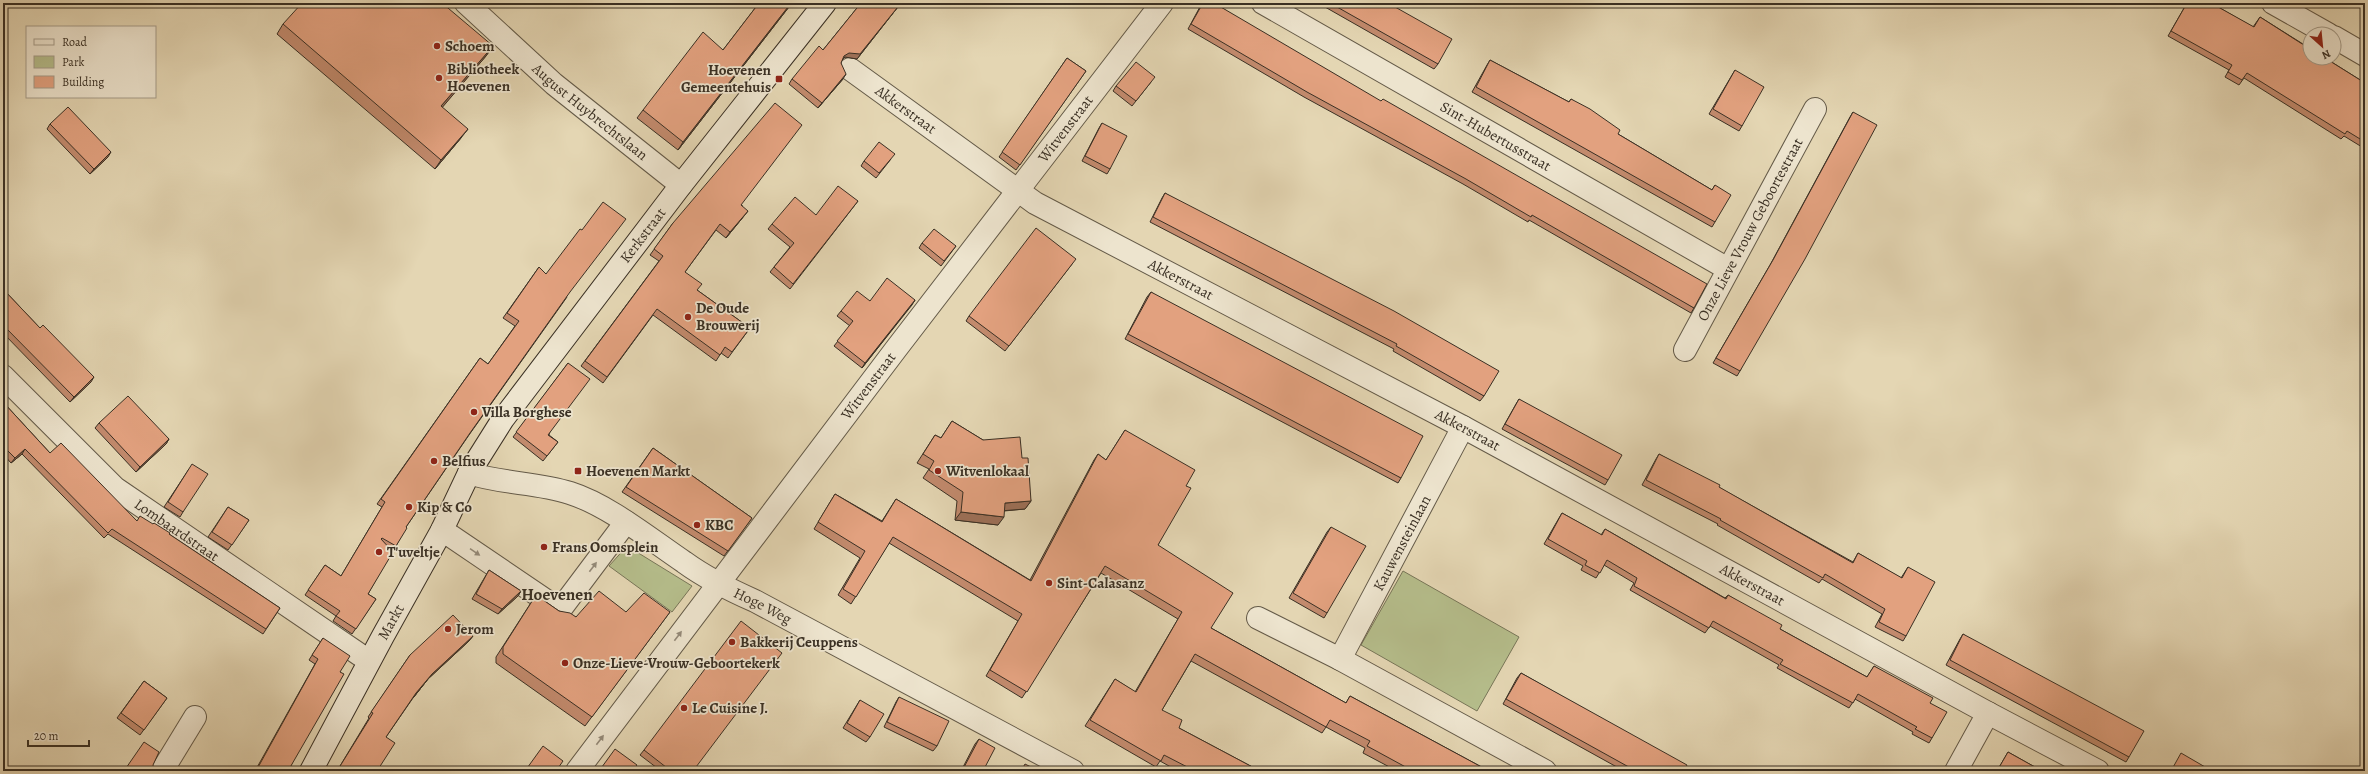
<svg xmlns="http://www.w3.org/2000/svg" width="2368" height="774" viewBox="0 0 2368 774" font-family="Alegreya,serif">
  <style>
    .green { fill: #b5bd8b; stroke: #787658 }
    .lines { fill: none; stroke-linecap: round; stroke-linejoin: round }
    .minor-casing { stroke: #645a48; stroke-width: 24 }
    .tertiary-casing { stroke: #645a48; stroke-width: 24 }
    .secondary-casing { stroke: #3a3024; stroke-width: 24 }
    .minor { stroke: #ede4ce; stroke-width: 22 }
    .tertiary { stroke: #ede4ce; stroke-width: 22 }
    .secondary { stroke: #ede4ce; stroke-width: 22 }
    .wall { fill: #c28a6d; stroke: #3a3024 }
    .shaded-wall { fill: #9e7159; stroke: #3a3024 }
    .building { fill: #e2a17f; stroke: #3a3024 }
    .oneway { fill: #948a79 }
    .poi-dot { fill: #8f2418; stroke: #ede4ce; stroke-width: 1.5 }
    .labels { text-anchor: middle; stroke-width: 3.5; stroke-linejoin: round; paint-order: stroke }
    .poi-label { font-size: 15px; font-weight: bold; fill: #3a3024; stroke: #ede4ce; text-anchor: start }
    .street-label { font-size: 15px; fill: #3a3024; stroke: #ede4ce }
    .quarter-label { font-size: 17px; font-weight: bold; fill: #3a3024; stroke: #ede4ce }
  </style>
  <rect width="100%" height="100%" fill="#e4d6b3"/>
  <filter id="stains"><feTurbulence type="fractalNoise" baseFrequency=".005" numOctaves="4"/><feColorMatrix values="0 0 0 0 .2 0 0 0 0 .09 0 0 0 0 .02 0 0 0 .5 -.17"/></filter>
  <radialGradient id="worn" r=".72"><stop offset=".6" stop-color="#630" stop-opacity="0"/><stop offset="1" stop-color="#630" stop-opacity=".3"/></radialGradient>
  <g class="green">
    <path d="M627,546L692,586L672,612L609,566Z"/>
    <path d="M1403,571L1519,637L1477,711L1361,645Z"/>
  </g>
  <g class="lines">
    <defs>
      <g id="minor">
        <path id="s1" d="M466,3L554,84L681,185"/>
        <path id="s2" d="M1263,3L1728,269"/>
        <path d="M2273,3L2328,34"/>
        <path d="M2334,37L2365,55"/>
        <path id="s3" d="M850,69L1035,203L1463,427L1988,713L2098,771"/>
        <path id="s4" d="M1685,350L1815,109"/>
        <path id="s5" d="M3,376L115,488L369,661"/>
        <path d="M1463,427L1340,659L1545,771"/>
        <path d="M442,530L560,610L626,522"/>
        <path d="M1258,618L1340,659"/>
        <path d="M162,771L195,717"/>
        <path id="s6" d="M577,771L896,349L1162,3"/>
        <path d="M1956,771L1988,713"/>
      </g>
      <g id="tertiary">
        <path id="s7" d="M469,473C501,484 537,482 570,493C608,505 650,539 684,562C706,578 730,590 755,601L1073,771"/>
      </g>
      <g id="secondary">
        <path id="s8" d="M311,771L383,636L442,530L469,473L503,419L681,185L825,3"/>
      </g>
    </defs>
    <use href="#minor" class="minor-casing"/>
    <use href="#tertiary" class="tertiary-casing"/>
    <use href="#secondary" class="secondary-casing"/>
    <use href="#minor" class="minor"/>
    <use href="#tertiary" class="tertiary"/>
    <use href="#secondary" class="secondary"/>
  </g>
  <g class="wall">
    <path d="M759,3H792L678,150L637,118L643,110L723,50Z"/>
    <path d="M861,3H901L857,59L845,57L842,60L841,63L843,79L818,108L789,84L792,79L823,50Z"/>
    <path d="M1202,3H1214L1694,308L1691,313L1529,220L1528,222L1463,184L1304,97L1188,29Z"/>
    <path d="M1318,3H1388L1438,64L1434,69Z"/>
    <path d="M2187,3H2211L2253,27L2260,17L2365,83V143L2362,147L2344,136L2341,139L2244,78L2239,85L2225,77L2229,70L2168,36Z"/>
    <path d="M283,24L493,46L486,56L442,107L461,138L435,169L277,34Z"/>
    <path d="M1067,58L1086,71L1016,170L999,157Z"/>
    <path d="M1490,60L1569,102L1571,99L1618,134L1712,190L1715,185V222L1712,227L1472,92L1487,65Z"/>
    <path d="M1735,70L1742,126L1739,131L1709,114Z"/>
    <path d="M1151,82L1132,106L1113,91L1116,86Z"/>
    <path d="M1853,112L1740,371L1737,376L1713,363L1770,265L1850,117Z"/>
    <path d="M1102,123L1110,169L1107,174L1082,161L1099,128Z"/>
    <path d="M50,124L108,157L90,174L47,129Z"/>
    <path d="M891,159L876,178L861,166L864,161Z"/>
    <path d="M1165,193L1484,396L1480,401L1393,351L1394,349L1150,222L1162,198Z"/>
    <path d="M858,201L790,289L770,272L790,247L768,229L772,224L816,215Z"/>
    <path d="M742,205L744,216L726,238L716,230L685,272L697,290L750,328L728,358L721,353L716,361L653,315L603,383L581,366L659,261L650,255L673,223Z"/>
    <path d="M922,243L956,246L941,266L919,248Z"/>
    <path d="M1072,264L1005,351L966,321L969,316Z"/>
    <path d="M539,267L567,297L469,435L406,527L396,546L393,551H392L368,594L376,599L352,634L333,621L336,616L305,595L325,565L341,576L382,507L377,504L480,358L488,364L515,326L503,318Z"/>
    <path d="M3,289L91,382L70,402L3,333Z"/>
    <path d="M1151,292L1401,478L1398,483L1125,339L1147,297Z"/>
    <path d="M915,300L862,368L834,346L850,326L837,316L841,311L870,301Z"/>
    <path d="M568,363L549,435L558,442L543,461L513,437Z"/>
    <path d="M1519,399L1608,480L1605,485L1502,429L1516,404Z"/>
    <path d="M3,402L50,453L137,521L169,534L280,608L263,634L108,534L104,538L22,454L11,463L3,454Z"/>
    <path d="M952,421L983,440L1022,458L1031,501L1025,509L1004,511L998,525L955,520L957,501L923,478L929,469L917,463L935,435L941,438Z"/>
    <path d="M99,423L169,439L166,444L136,472L95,428Z"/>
    <path d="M1125,430L1186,486L1158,545L1211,628L1346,703L1350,696L1489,771H1397L1363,753L1365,748L1326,727L1322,733L1191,661L1162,710L1179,728L1260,771H1178L1160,761L1156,767L1085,726L1115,679L1135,692L1178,619L1101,573L1022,698L986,676L1018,621L889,543L851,604L838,595L860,558L814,529L835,494L882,521L896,499L1030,580L1094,460L1098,454L1106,460Z"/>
    <path d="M653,448L752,518L724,556L622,492Z"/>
    <path d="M1659,454L1853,562L1858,553L1901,578L1908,567L1906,636L1903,641L1875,627L1882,614L1822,579L1819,583L1717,525L1718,524L1642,485L1656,459Z"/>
    <path d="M189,469L183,512L180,517L164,507Z"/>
    <path d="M228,507L249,520L228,550L208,537Z"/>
    <path d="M1562,513L1601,535L1605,529L1725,598L1728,595L1780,629L1867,677L1874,666L1930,703L1932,738L1929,743L1912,734L1913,732L1855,699L1849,708L1777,668L1779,665L1710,626L1705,633L1630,590L1634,583L1604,565L1596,578L1581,570L1583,566L1544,544L1559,518Z"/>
    <path d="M1331,527L1327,613L1324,618L1289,598L1327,532Z"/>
    <path d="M489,570L521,591L518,596L498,614L472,599Z"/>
    <path d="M536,595L559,611L576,617L670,612L585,726L496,663V657Z"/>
    <path d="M1963,634L2129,757L2126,762L1946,665L1960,639Z"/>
    <path d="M473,636L469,641L428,679L413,698L386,737L377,771H337L369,718L368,717L410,655Z"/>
    <path d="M323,638L340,672L288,771H255L315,664L309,660Z"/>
    <path d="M1521,673L1686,767L1693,771H1624L1503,704L1517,678Z"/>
    <path d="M144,681L167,698L140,735L117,718Z"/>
    <path d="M899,697L937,746L933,751L884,727L896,702Z"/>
    <path d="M860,700L870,737L866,742L843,728Z"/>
    <path d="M979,739L983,771H961L975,744Z"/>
    <path d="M644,750L693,771H661L640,755Z"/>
    <path d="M2008,752L2042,771H1997Z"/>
  </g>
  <g class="shaded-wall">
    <path d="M791,3H792L678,150L683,142Z"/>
    <path d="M901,3L857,59L845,57L840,61L844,56Z"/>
    <path d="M493,46L486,56L435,116L441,106Z"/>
    <path d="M846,74L843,79L818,108L822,103Z"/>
    <path d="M468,129L461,138L435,169L441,160Z"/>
    <path d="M111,152L108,157L90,174L94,169Z"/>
    <path d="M748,211L744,216L726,238L730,232Z"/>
    <path d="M915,300L912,305L862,368L865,363Z"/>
    <path d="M94,377L91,382L70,402L74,397Z"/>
    <path d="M169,439L166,444L136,472L140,467Z"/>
    <path d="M25,449L22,454L11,463L15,458Z"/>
    <path d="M1031,501L1025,509L1000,511L1005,503Z"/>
    <path d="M961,512L1004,517L998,525L955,520Z"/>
    <path d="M521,591L518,596L498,614L502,609Z"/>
    <path d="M473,636L469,641L428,679L413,698L432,674Z"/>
  </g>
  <g class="building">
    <path d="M302,3H442L493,46L441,106L468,129L441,160L283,24Z"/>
    <path d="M759,3H791L683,142L643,110L703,32L723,50Z"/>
    <path d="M861,3H901L860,54L849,53L844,56L841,63L846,74L822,103L792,79L819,46L823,50Z"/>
    <path d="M1203,3H1214L1381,101L1383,99L1707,284L1694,308L1532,215L1531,217L1466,179L1307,92L1191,24Z"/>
    <path d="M1330,3H1388L1452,39L1438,64Z"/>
    <path d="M2187,3H2211L2254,27L2260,17L2310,49V58H2325L2365,83V142L2347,131L2345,134L2247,73L2242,80L2228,72L2232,65L2171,31Z"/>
    <path d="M1067,58L1086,71L1020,165L1002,152Z"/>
    <path d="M1490,60L1569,102L1571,99L1590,109L1620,130L1618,134L1712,190L1715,185L1731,195L1715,222L1476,87Z"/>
    <path d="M1136,62L1155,77L1136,101L1116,86Z"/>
    <path d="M1735,70L1764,87L1742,126L1713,109Z"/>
    <path d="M775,103L802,125L741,205L748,211L730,232L720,224L685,272L702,284L697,290L750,328L732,352L725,347L720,355L657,309L607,377L585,361L663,256L654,249L673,223Z"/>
    <path d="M68,107L111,152L94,169L50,124Z"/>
    <path d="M1853,112L1877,125L1805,259L1740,371L1716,358L1773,260Z"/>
    <path d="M1102,123L1127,136L1110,169L1085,156Z"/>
    <path d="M879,142L895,154L879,173L864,161Z"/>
    <path d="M838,186L858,201L793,284L774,267L794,243L772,224L795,197L816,215Z"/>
    <path d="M1165,193L1394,311L1499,371L1484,396L1396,346L1397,344L1153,217Z"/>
    <path d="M603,202L626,219L570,292L470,433L406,527L407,528L396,546L382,538L381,539L393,552L368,594L376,599L356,629L336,616L340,611L308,590L325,565L341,576L385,502L381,499L480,358L488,364L519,321L507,313L539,267L546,274L580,229L582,230Z"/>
    <path d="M1036,228L1076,259L1009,346L969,316Z"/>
    <path d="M934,229L956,246L944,261L922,243Z"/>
    <path d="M887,278L915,300L865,363L837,341L853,321L841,311L857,291L870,301Z"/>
    <path d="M3,289L40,328L43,325L94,377L74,397L3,325Z"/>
    <path d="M1151,292L1423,436L1401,478L1128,334Z"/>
    <path d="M568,363L590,379L548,435L558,442L547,456L516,432Z"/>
    <path d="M128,396L169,439L140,467L99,423Z"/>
    <path d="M1519,399L1622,455L1608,480L1505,424Z"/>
    <path d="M3,402L50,453L61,443L137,521L140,516L153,524L154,523L170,533L169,534L280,608L266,629L112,529L108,533L25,449L15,458L3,446Z"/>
    <path d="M952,421L983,440L1020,437L1022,458H1028L1031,501L1005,503L1004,517L961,512L963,492L929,470L934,461L923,454L935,435L941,438Z"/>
    <path d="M1125,430L1195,470L1186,486L1191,488L1158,545L1233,593L1211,628L1346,703L1350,696L1489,771H1413L1367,746L1370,741L1330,720L1326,727L1195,654L1162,710L1182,720L1179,728L1260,771H1195L1164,755L1161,761L1090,720L1115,679L1136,692L1182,612L1105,566L1027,692L990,670L1022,614L893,537L856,597L843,589L865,551L818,522L835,494L882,522L896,499L1031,581L1098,454L1106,460Z"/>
    <path d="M653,448L752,518L728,551L626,487Z"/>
    <path d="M1659,454L1720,485L1719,487L1853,563L1858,553L1902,578L1908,567L1935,582L1906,636L1879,622L1885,609L1825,574L1823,578L1720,520L1721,519L1646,480Z"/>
    <path d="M192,464L208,474L183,512L168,502Z"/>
    <path d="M228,507L249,520L232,545L212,532Z"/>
    <path d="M1562,513L1602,535L1605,529L1726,599L1728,595L1782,625L1780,629L1867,677L1874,666L1933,698L1930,703L1947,712L1932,738L1915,729L1917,727L1858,694L1853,703L1780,664L1783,660L1713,621L1709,628L1634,586L1637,578L1607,560L1600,573L1585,565L1587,561L1548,539Z"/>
    <path d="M1331,527L1366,546L1327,613L1293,593Z"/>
    <path d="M489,570L521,591L502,609L476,594Z"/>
    <path d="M599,591L626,612L644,593L670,612L592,717L503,654V647L536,595L559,611L570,613L576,617Z"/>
    <path d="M453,615L473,636L432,674L416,693L386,737L395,743L377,771H337L373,713L371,712L410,655Z"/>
    <path d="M741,621L782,653L693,771H671L644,750Z"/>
    <path d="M1963,634L2144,731L2129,757L1950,660Z"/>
    <path d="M323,638L350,656L340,672L344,674L288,771H256L318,659L312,655Z"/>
    <path d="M1521,673L1687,765L1686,767L1693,771H1636L1506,699Z"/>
    <path d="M144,681L167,698L144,730L121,713Z"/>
    <path d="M899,697L949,721L937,746L887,722Z"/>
    <path d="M860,700L884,714L870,737L847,723Z"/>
    <path d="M979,739L995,748L983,771H962Z"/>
    <path d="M144,742L159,752L153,765L154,771H124Z"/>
    <path d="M543,746L563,761L556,771H525Z"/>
    <path d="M615,749L637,765L632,771H599Z"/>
    <path d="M2008,752L2042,771H1997Z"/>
    <path d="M2181,753L2212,771L2214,767L2221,771H2171Z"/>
    <path d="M1025,764L1039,771H1021Z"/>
  </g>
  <defs><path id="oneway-solid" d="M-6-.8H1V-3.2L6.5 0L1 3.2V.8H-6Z"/></defs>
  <g class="oneway">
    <use href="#oneway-solid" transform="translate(475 552) rotate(34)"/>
    <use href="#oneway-solid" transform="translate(593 567) rotate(-53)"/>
    <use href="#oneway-solid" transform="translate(678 636) rotate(-53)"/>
    <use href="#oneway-solid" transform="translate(600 740) rotate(-53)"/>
  </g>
  <g class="poi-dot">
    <circle cx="437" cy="46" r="4"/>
    <circle cx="439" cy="78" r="4"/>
    <rect x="775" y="75" width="8" height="8" rx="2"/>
    <circle cx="688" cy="317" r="4"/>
    <circle cx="474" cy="412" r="4"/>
    <circle cx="434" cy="461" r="4"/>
    <rect x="574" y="467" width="8" height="8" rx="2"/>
    <circle cx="938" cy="471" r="4"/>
    <circle cx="409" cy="507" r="4"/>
    <circle cx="697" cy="525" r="4"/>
    <circle cx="544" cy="547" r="4"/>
    <circle cx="379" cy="552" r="4"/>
    <circle cx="1049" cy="583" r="4"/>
    <circle cx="448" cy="629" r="4"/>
    <circle cx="732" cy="642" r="4"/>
    <circle cx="565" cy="663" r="4"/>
    <circle cx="684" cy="708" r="4"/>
  </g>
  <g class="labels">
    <g class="poi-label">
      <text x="445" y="51">Schoem</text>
      <text x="447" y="74">Bibliotheek<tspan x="447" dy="17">Hoevenen</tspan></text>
      <text x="771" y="75" text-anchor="end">Hoevenen<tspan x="771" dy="17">Gemeentehuis</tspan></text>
      <text x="696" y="313">De Oude<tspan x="696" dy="17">Brouwerij</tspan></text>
      <text x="482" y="417">Villa Borghese</text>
      <text x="442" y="466">Belfius</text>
      <text x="586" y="476">Hoevenen Markt</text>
      <text x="946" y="476">Witvenlokaal</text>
      <text x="417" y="512">Kip &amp; Co</text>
      <text x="705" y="530">KBC</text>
      <text x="552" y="552">Frans Oomsplein</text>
      <text x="387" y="557">T'uveltje</text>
      <text x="1057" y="588">Sint-Calasanz</text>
      <text x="456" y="634">Jerom</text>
      <text x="740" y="647">Bakkerij Ceuppens</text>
      <text x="573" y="668">Onze-Lieve-Vrouw-Geboortekerk</text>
      <text x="692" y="713">Le Cuisine J.</text>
    </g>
    <g class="street-label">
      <text dy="5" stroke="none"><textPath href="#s3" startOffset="69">Akkerstraat</textPath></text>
      <text dy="5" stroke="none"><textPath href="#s1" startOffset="165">August Huybrechtslaan</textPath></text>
      <text dy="5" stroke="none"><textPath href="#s6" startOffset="807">Witvenstraat</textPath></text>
      <text dy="5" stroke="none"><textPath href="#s2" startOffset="268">Sint-Hubertusstraat</textPath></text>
      <text dy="5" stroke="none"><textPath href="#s4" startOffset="137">Onze Lieve Vrouw Geboortestraat</textPath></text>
      <text dy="5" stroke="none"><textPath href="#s8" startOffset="632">Kerkstraat</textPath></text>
      <text dy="5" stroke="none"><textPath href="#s3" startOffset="393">Akkerstraat</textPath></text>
      <text dy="5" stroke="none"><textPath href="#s6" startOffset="483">Witvenstraat</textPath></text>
      <text dy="5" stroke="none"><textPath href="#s3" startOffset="717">Akkerstraat</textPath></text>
      <text dy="5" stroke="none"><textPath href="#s5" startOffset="233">Lombaardstraat</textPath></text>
      <text transform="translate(1402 543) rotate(-62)" y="5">Kauwensteinlaan</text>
      <text dy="5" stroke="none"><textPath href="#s3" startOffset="1041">Akkerstraat</textPath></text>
      <text dy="5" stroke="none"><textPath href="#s7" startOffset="327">Hoge Weg</textPath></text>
      <text dy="5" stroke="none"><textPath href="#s8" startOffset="169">Markt</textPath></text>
    </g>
    <g class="quarter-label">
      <text x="557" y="600">Hoevenen</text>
    </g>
  </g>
  <rect width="2368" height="774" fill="none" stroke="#e4d6b3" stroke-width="16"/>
  <rect x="4" y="4" width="2360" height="766" fill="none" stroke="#3a3024" stroke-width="2"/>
  <rect x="8" y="8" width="2352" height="758" fill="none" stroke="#3a3024"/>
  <rect x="26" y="26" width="130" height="72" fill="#ede4ce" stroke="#a59c8a"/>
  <rect x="34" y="39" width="20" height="6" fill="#ede4ce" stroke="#a59c8a"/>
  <text x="62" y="46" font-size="12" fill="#3a3024">Road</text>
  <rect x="34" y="56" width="20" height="12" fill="#b5bd8b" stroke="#a59c8a"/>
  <text x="62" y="66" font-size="12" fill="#3a3024">Park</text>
  <rect x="34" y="76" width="20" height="12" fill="#e2a17f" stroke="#a59c8a"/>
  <text x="62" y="86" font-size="12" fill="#3a3024">Building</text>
  <g transform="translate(2322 46) rotate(153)"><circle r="19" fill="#ede4ce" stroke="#a59c8a"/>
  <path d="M0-3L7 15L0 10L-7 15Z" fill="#8f2418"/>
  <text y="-6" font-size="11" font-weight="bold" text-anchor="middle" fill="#3a3024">N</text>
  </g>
  <path d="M28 740v6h61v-6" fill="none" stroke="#3a3024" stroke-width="2"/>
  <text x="34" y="740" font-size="12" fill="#3a3024" stroke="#ede4ce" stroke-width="3" paint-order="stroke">20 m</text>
  <rect width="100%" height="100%" filter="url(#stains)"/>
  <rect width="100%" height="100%" fill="url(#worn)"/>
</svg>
